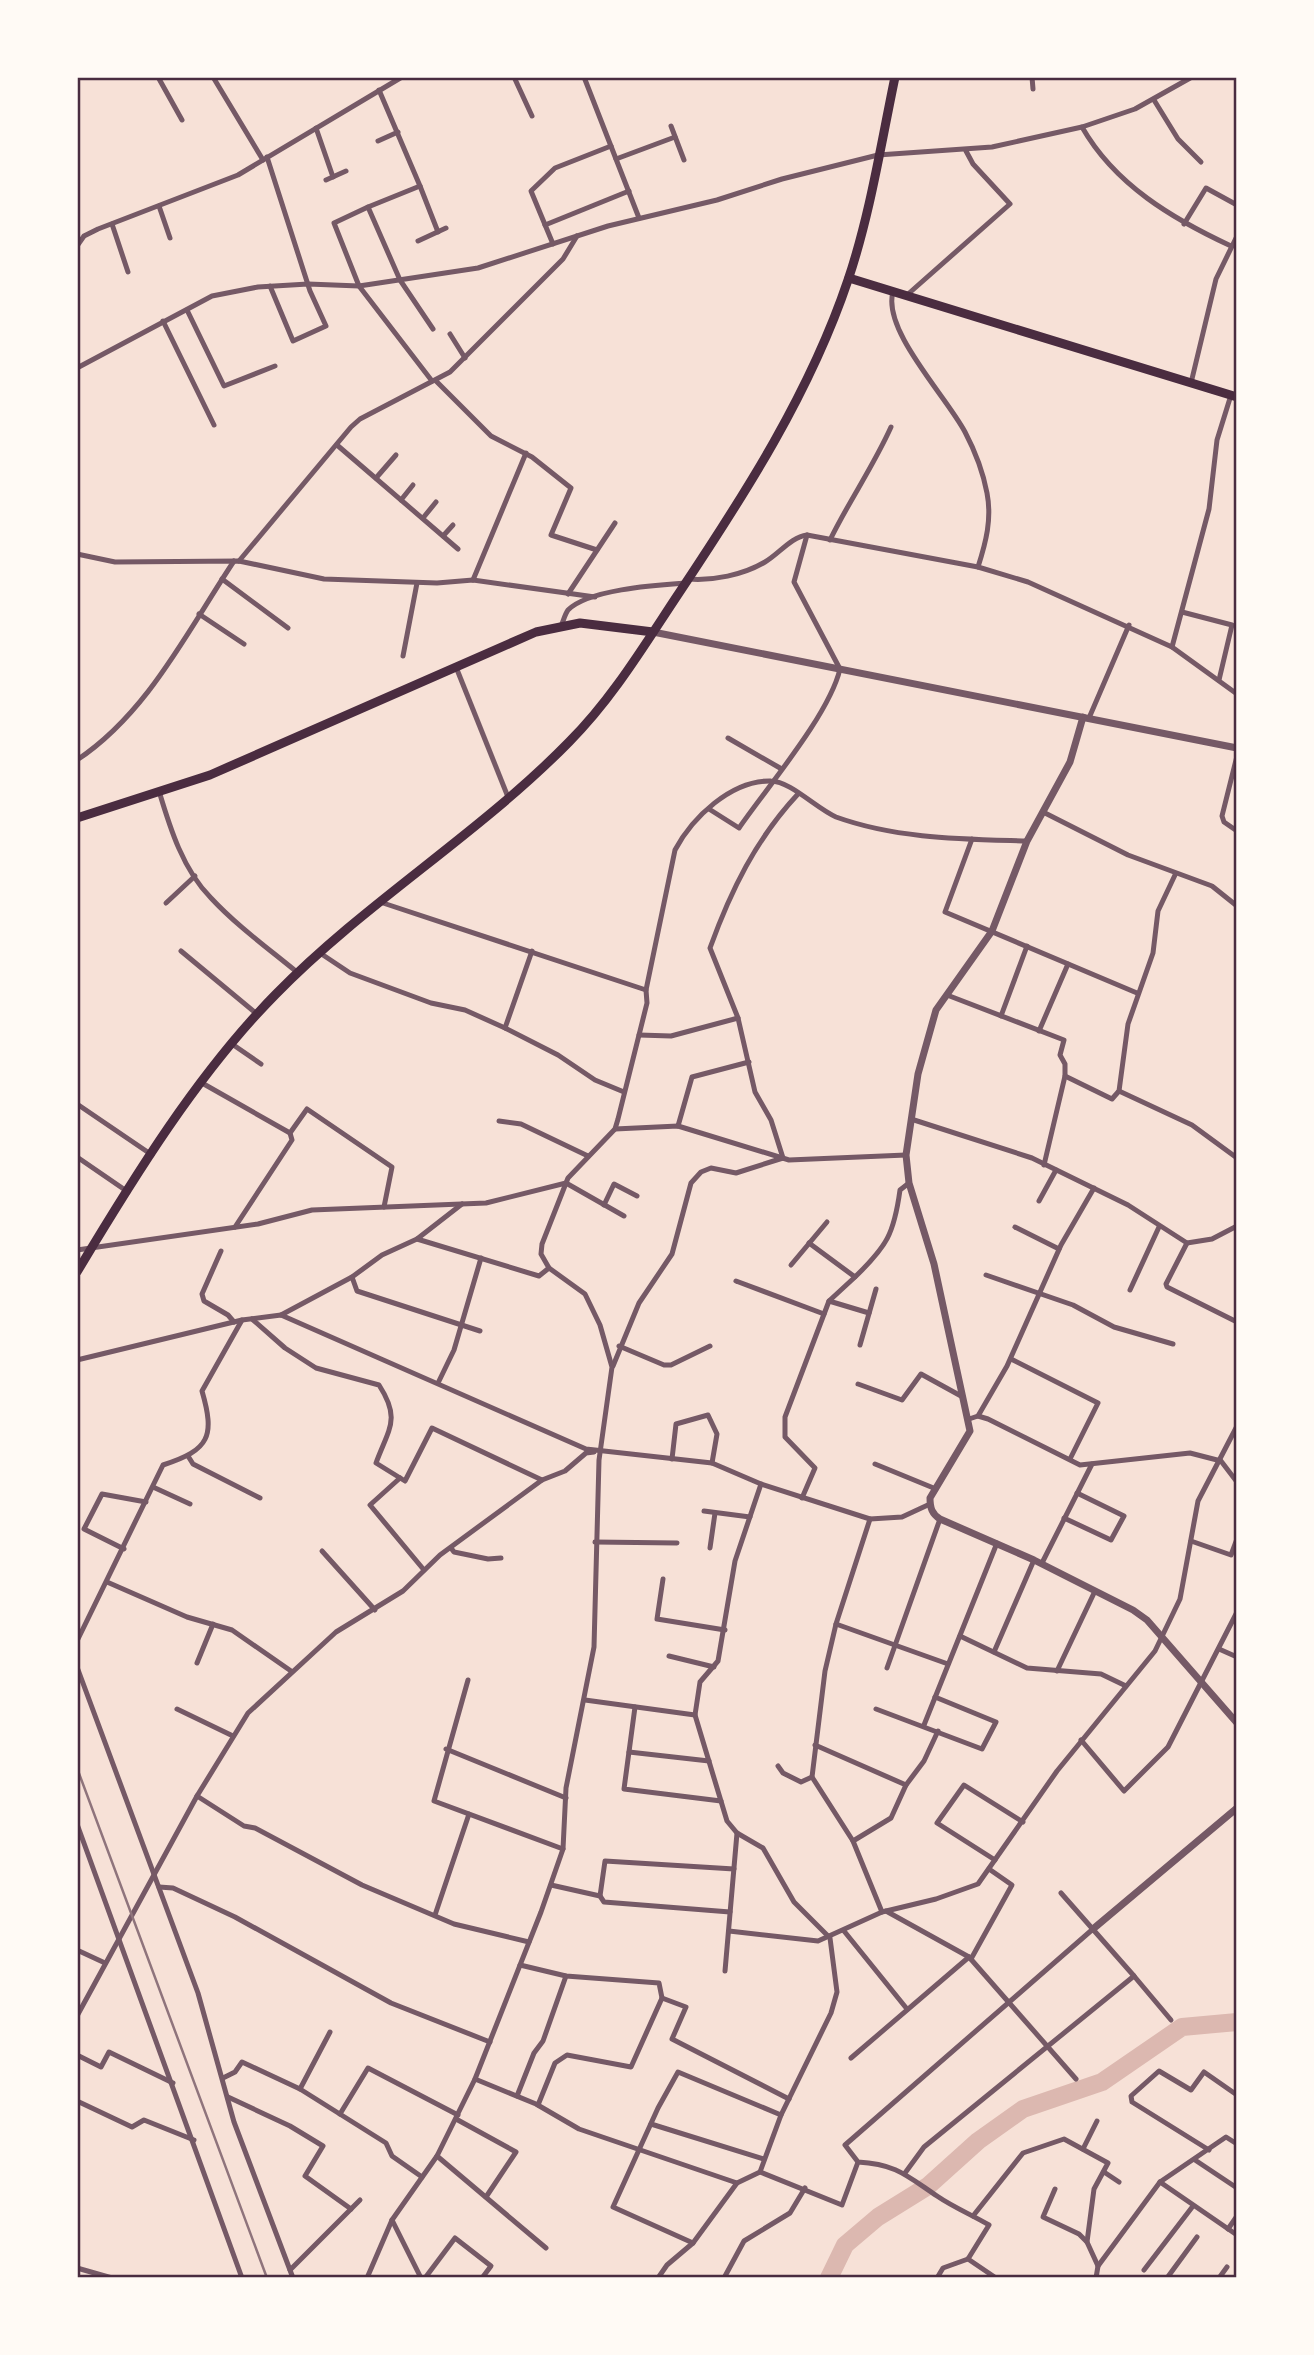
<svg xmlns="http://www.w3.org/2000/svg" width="1314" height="2355" viewBox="0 0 1314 2355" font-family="Lato,sans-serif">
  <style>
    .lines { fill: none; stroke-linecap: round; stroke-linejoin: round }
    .river { stroke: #dcb8b0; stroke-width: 18 }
    .minor { stroke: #755966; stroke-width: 5 }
    .tertiary { stroke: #755966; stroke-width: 7 }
    .primary { stroke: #4a2c40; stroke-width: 9 }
    .rail { stroke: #8f747c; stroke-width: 2.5 }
    .neatline { fill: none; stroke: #4a2c40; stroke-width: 2.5 }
  </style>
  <rect width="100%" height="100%" fill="#f7e1d7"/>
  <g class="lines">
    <path class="river" d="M829,2278L845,2245L878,2217L928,2186L978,2141L1023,2109L1102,2082L1182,2027L1237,2022"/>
    <g class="minor">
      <path d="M158,77L182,120"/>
      <path d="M213,77L263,160"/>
      <path d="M514,77L532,116"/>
      <path d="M584,77L639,218"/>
      <path d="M1032,77L1033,89"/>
      <path d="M1154,100L1178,139L1201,162"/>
      <path d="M671,126L684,160"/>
      <path d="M1082,127C1115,185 1173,219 1231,246"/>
      <path d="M316,128L333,177"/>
      <path d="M378,141L398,132"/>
      <path d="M267,157L310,291L326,326L293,341L270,286"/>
      <path d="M616,159L675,137"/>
      <path d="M326,180L346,171"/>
      <path d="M420,186L438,232"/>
      <path d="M159,206L170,238"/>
      <path d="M368,207L420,186L379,90"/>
      <path d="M112,224L128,272"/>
      <path d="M1184,224L1206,188L1237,205"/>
      <path d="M545,225L629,191"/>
      <path d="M418,241L446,228"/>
      <path d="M553,244L531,191L555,168L611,146"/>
      <path d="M77,246L84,236L98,229L238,175L402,77"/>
      <path d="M893,292C882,330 946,396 965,432C975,451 983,472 987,493C992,519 986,542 978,567"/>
      <path d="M907,295L1010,204L973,164L966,151"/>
      <path d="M187,310L224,386L275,366"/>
      <path d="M163,321L214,425"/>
      <path d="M450,334L465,358"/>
      <path d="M77,368L212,296L258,287L308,284L359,286L478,268L608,226L717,200L782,179L878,155L992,147L1082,127L1135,109L1192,77"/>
      <path d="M432,381L359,286L334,223L368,207L400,280L433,329"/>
      <path d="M436,381L491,436L532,457L571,488L551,535L597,550"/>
      <path d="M1191,383L1216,279L1237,236"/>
      <path d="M337,445L458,549"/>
      <path d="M376,478L396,455"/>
      <path d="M401,500L413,485"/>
      <path d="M423,518L436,502"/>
      <path d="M443,536L453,525"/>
      <path d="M830,540C849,501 873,467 891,427"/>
      <path d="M77,554L115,562L239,561L324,579L437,583L473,580L595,597"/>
      <path d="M239,561L351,427L360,419L450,372L563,259L577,236"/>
      <path d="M222,579L288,628"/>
      <path d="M688,579C713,581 743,575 765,562C779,554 791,537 807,535L978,567L1028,582L1172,647L1237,694"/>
      <path d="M473,580L526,453"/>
      <path d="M568,594L615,523"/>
      <path d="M1182,612L1232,625L1219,680"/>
      <path d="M199,614L244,644"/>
      <path d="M561,626C563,622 565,614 568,610C589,589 658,585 686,583"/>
      <path d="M1172,647L1209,509L1217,440L1231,395"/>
      <path d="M403,656L417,583"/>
      <path d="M456,667L508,797"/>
      <path d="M1089,718L1129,625"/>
      <path d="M728,738L780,768"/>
      <path d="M1237,756L1222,816L1224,822L1237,831"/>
      <path d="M77,760C148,713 188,630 234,561"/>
      <path d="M159,791C170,828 183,870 211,898C237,926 269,949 298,973"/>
      <path d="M709,809L739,828C768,786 829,715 840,669L794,582L807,535"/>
      <path d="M1043,812L1128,855L1212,886L1237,906"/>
      <path d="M972,839L945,912L1137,993"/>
      <path d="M380,902L646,990"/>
      <path d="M166,903L195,876"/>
      <path d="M181,951L257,1014"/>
      <path d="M320,953L350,973L431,1003L465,1010L505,1028L558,1055L595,1080L624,1092"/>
      <path d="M947,995L1064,1040L1060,1055L1065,1064V1076L1112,1099L1119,1091L1128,1024L1153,953L1158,911L1175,875"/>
      <path d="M1001,1016L1027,946"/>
      <path d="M505,1028L532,951"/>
      <path d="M1039,1031L1068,964"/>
      <path d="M639,1035L671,1036L738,1018"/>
      <path d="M232,1044L261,1064"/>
      <path d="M202,1083L290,1133L292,1140L235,1227"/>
      <path d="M1119,1091L1192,1125L1237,1158"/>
      <path d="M77,1104L152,1155"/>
      <path d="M911,1119L1032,1158L1128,1205L1187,1243L1212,1239L1237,1226"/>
      <path d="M499,1121L521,1124L588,1156"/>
      <path d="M678,1126L692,1077L749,1062"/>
      <path d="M615,1129L678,1126L789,1160L906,1155"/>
      <path d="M290,1133L307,1109L392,1167L384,1207"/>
      <path d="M77,1157L128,1192"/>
      <path d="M783,1158L771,1120L755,1092L738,1018L710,948C731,890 756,839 798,794"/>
      <path d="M1044,1165L1065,1076"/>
      <path d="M1039,1201L1056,1170"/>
      <path d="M604,1205L614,1184L637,1196"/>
      <path d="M1015,1227L1059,1249"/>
      <path d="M417,1239L539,1276L549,1268"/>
      <path d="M809,1243L855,1277C887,1246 894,1234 900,1190L909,1183"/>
      <path d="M1187,1243L1166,1284L1167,1287L1237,1322"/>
      <path d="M77,1250L258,1224L312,1210L486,1203L566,1183L624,1216"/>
      <path d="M221,1251L202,1294L204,1301L228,1315L234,1322"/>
      <path d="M791,1265L827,1222"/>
      <path d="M986,1275L1073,1305L1114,1327L1173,1344"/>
      <path d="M352,1277L357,1291L480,1331"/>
      <path d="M736,1281L824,1314"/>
      <path d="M1130,1290L1159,1227"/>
      <path d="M829,1301L869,1313"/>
      <path d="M281,1315L352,1277L382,1255L417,1239L462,1204"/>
      <path d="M252,1319L285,1348L316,1368L379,1385C401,1419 389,1428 376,1463L405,1481L432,1428L542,1480"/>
      <path d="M860,1345L876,1289"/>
      <path d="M619,1346L664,1365H671L710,1346"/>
      <path d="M1011,1359L1098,1403L1070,1459"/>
      <path d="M77,1360L242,1320L281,1315L586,1449L712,1463L761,1484L870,1519L902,1517L930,1504"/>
      <path d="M613,1366L639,1303L672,1254L691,1183L701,1172L711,1168L736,1173L783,1158"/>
      <path d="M439,1381L454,1350L481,1258"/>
      <path d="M858,1384L902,1400L921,1374L961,1396"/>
      <path d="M978,1416L1007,1366L1061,1245L1094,1188"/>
      <path d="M969,1419L978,1416L988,1419L1080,1465L1190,1453L1221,1461L1237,1482"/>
      <path d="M188,1456L193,1464L260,1498"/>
      <path d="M672,1459L676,1424L708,1415L717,1434L712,1463"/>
      <path d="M875,1464L936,1489"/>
      <path d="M400,1478L370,1505L424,1570"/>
      <path d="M153,1487L190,1504"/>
      <path d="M802,1498L815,1468L785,1437V1417L829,1301L855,1277"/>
      <path d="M704,1511L750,1517"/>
      <path d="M1064,1518L1111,1540L1124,1516L1077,1493"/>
      <path d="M870,1519L836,1624L825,1671L812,1777L853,1841L882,1912"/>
      <path d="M1191,1541L1231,1555L1237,1539"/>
      <path d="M595,1542L677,1543"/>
      <path d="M451,1548L454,1552L488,1559L501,1558"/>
      <path d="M710,1548L715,1513"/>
      <path d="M124,1549L84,1529L102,1494L146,1502"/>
      <path d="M322,1551L375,1610"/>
      <path d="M1042,1563L1092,1464"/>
      <path d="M663,1579L657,1619L725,1630"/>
      <path d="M107,1582L187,1617L232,1630L291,1671"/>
      <path d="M836,1624L948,1664"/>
      <path d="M960,1636L1027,1668L1101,1674L1126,1686"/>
      <path d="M77,1641L163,1465C210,1450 215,1436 202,1391L242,1320"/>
      <path d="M1219,1649L1237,1657"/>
      <path d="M994,1652L1034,1560"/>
      <path d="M669,1656L714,1667"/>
      <path d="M197,1663L213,1624"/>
      <path d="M77,1667L198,1993L234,2122L293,2278"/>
      <path d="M887,1668L940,1519"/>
      <path d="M1057,1671L1095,1591"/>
      <path d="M468,1680L434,1801L563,1849"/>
      <path d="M585,1700L695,1715"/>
      <path d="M635,1707L624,1789L721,1801"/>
      <path d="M177,1709L233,1736"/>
      <path d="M876,1709L982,1749L996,1722L935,1697"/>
      <path d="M924,1725L997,1543"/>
      <path d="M1081,1740L1124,1791L1168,1747L1237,1612"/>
      <path d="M815,1745L906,1785"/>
      <path d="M446,1749L566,1798"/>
      <path d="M629,1752L709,1761"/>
      <path d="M778,1766L783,1773L801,1782L812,1777"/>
      <path d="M197,1796L244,1826L255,1828L362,1885L454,1924L529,1942"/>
      <path d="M77,1824L242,2278"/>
      <path d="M853,1841L891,1818L906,1785L924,1761L938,1731"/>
      <path d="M995,1860L937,1823L964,1785L1023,1822"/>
      <path d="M551,1885L600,1896L604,1902L730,1912"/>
      <path d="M159,1887L173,1888L235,1917L391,2003L490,2042"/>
      <path d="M600,1896L605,1861L734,1869"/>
      <path d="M886,1911L969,1957L1076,2079"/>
      <path d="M435,1915L469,1814"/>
      <path d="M729,1931L818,1941L882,1912L936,1899L978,1884L1057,1771L1155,1651L1180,1599L1198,1501L1237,1426"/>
      <path d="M844,1931L907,2009"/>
      <path d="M77,1950L105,1963"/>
      <path d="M971,1959L1012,1885L989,1869"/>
      <path d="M520,1965L566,1976L659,1983L662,1998L686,2007L672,2039L789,2099"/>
      <path d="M725,1971L737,1833"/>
      <path d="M1134,1976L1171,2020"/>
      <path d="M77,2016L197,1796L248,1713L336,1632L403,1591L440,1555L542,1480L565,1471L586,1453L594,1452"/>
      <path d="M77,2055L101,2067L109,2052L173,2083"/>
      <path d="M851,2058L969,1957"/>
      <path d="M223,2078L235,2072L242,2062L300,2089L386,2143L392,2156L422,2177"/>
      <path d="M475,2079L536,2104L579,2129L737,2183"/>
      <path d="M300,2089L330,2032"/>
      <path d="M517,2096L534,2053L543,2041L566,1976"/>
      <path d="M228,2097L290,2126L323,2146L305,2176L351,2209"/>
      <path d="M77,2101L132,2127L144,2120L194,2140"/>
      <path d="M538,2105L555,2063L567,2055L631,2067L662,1998"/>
      <path d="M340,2114L368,2068L458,2115"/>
      <path d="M456,2119L516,2152L486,2197"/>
      <path d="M651,2124L764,2159"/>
      <path d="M1083,2149L1097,2121"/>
      <path d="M1209,2150L1132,2102L1131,2096L1159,2071L1191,2090L1204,2072L1237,2095"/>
      <path d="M437,2156L546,2248"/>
      <path d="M1195,2160L1237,2188"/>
      <path d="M760,2172L781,2115L831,2013L837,1992L830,1938L794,1902L763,1848L737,1833L727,1821L695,1715L700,1682L718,1661L735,1561L761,1484"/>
      <path d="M1104,2172L1119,2182"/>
      <path d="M905,2173L924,2147L1134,1976L1061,1893"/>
      <path d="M1160,2182L1237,2235"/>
      <path d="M1055,2189L1043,2217L1079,2234L1087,2242"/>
      <path d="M973,2216L1023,2153L1064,2139L1108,2163L1094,2189L1087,2242L1098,2266L1096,2278"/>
      <path d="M392,2220L421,2278"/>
      <path d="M1228,2229L1237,2216"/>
      <path d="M693,2243L613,2207L658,2108L678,2072L781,2115"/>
      <path d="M968,2259L996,2278"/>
      <path d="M1098,2266L1160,2182L1226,2137L1237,2144"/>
      <path d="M77,2268L112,2278"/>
      <path d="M290,2270L360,2200"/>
      <path d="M1144,2270L1193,2206"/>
      <path d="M367,2278L392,2220L437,2156L475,2079L541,1912L563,1849L566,1788L594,1647L599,1460L612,1367L600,1325L585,1294L549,1268L541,1254L542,1244L568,1178L615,1129L618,1119L647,1003L646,990L675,850C692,818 731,780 771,781C790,781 817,809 836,817C897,839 963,839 1027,841"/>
      <path d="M425,2278L455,2238L491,2266L482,2278"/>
      <path d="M658,2278L667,2265L693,2243L737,2183L760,2172L842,2205L858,2162"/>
      <path d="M724,2278L744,2241L790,2213L805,2188"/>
      <path d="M937,2278L943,2268L968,2259L989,2225C972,2215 953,2207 937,2196C907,2176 896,2164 858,2162L845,2145L1093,1929"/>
      <path d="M1167,2278L1197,2237"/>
      <path d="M1219,2278L1227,2267"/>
    </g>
    <g class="tertiary">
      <path d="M653,632L1237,748"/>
      <path d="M1083,717L1070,762L1027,841L992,931L936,1010L918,1074L906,1155L909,1183L934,1264L970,1431L930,1498C930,1508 932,1514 940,1519L1034,1560L1133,1610L1147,1620L1237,1723"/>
      <path d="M1093,1929L1237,1808"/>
    </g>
    <g class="primary">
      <path d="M849,278L1237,397"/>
      <path d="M77,818L210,775L536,632L580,623L653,632"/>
      <path d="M77,1272C134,1177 198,1073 276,994C366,902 479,834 569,742C613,698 645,644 679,593C745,494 810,393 848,280C870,215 881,144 895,77"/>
    </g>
    <path class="rail" d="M77,1768L267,2278"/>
  </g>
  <rect width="1314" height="2355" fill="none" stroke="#fffaf5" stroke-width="158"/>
  <rect x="79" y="79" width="1156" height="2197" class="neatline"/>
</svg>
